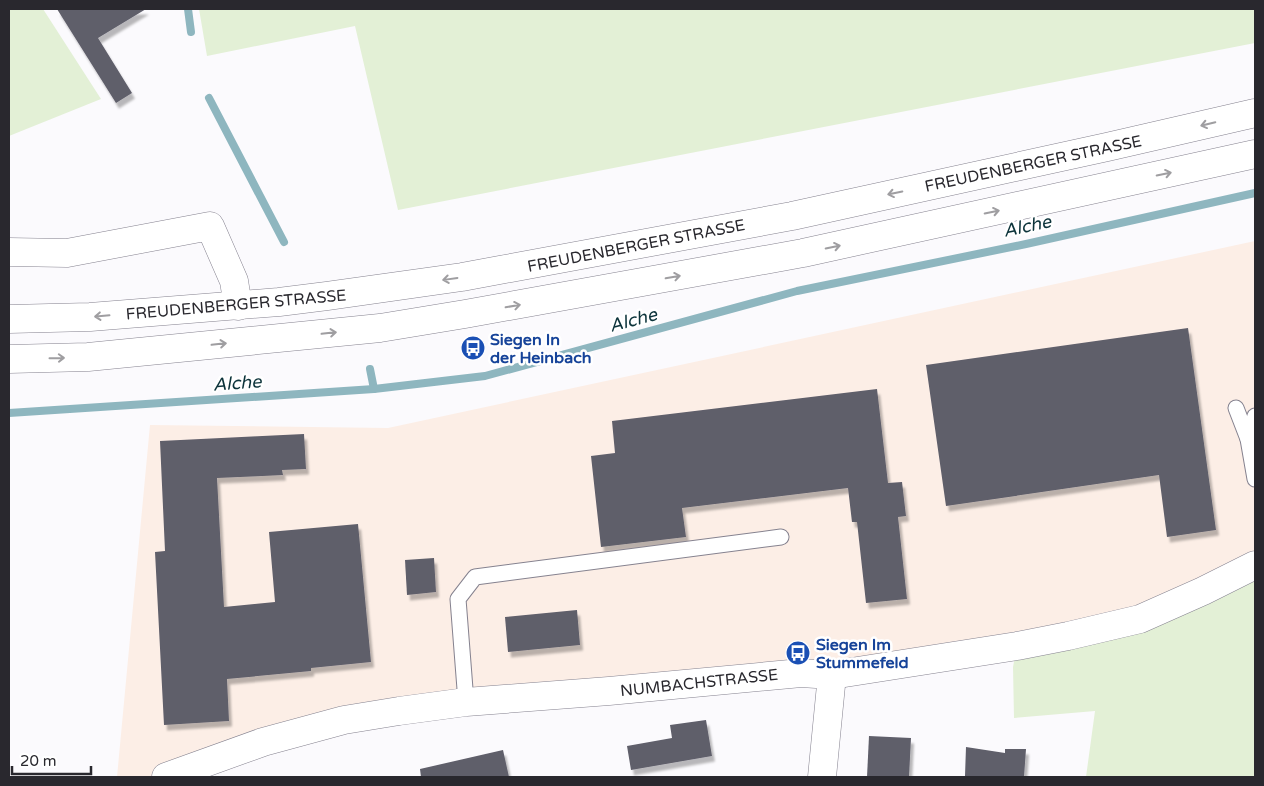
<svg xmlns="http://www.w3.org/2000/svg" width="1264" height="786" viewBox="0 0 1264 786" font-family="'Varela Round',sans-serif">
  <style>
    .industrial { fill: #fceee6 }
    .green { fill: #e3f0d6 }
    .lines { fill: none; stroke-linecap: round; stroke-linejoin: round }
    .stream { stroke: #8eb6bf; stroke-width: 8 }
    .building { fill: #5f5e6a; filter: url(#shadow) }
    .service-casing { stroke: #85828f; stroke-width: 17 }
    .minor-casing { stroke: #85828f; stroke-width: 29 }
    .tertiary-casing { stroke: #85828f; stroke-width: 29 }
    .secondary-casing { stroke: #85828f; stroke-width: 29 }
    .service { stroke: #fff; stroke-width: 15 }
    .minor { stroke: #fff; stroke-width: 28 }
    .tertiary { stroke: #fff; stroke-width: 28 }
    .secondary { stroke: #fff; stroke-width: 28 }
    .oneway { stroke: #9f9ea1 }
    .labels { text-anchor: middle; stroke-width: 5; stroke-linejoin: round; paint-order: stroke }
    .street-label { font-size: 16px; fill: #29282e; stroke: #fff }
    .transit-label { font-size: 16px; font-weight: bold; fill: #164399; stroke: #fff; text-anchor: start }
    .water-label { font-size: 18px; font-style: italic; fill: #0c333a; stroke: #fff }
  </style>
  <defs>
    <filter id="shadow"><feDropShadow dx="3" dy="5.5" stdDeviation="1" flood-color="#0004"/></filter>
  </defs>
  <rect width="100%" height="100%" fill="#fbfafd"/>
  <path class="industrial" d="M1255,241V565L1068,636L466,702L166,777H117L150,425L388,428Z"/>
  <g class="green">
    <path d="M9,9H43L101,99L9,136Z"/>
    <path d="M199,9H1255V43L398,210L355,26L207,56Z"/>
    <path d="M1255,565V777H1086L1095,711L1014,718L1013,667L1017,646L1068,636Z"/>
  </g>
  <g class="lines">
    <g class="stream">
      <path d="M188,9L191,32"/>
      <path d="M209,98L284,242"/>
      <path d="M370,369L374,389"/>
      <path d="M9,413L374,389L485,376L797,291L1026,244L1255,193"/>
    </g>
  </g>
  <g class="building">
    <path d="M57,9H146L98,38L132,93L116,103Z"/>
    <path d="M1188,328L1216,530L1167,537L1159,475L946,506L926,365Z"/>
    <path d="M877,389L888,483L902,482L906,516L898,517L907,599L866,603L857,522H852L848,488L682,508L686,537L601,547L591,456L615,453L612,421Z"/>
    <path d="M304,434L306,469L282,470L283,475L217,478L224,607L275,602L269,532L358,524L371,662L311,668V671L227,679L229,721L164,725L155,552L165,551L160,441Z"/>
    <path d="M434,558L436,592L407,595L405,560Z"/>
    <path d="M577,610L580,645L508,652L505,617Z"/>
    <path d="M706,720L712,756L631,770L627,746L672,738L670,725Z"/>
    <path d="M869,736L911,738L909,777H867Z"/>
    <path d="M966,747L1005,753V749H1026L1024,777L965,776Z"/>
    <path d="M503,750L509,777H421L420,769Z"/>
  </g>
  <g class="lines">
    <defs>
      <g id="service">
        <path d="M1236,408L1248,439"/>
        <path d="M1255,416L1248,439L1255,479"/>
        <path d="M466,702L458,599L475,577L781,537"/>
      </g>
      <g id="minor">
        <path d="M9,252L67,253L210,226L234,281L238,306"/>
        <path d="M822,777L832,675"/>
      </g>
      <path id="tertiary" d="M166,777L263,742L344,720L399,711L466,702L609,691L801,673L832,675L1017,646L1068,636L1140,619L1203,591L1255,565"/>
      <g id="secondary">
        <path d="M9,319L90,317L279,302L327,296L462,277L792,216L1107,147L1255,113"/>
        <path d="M9,359L88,357L380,328L465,314L803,253L1255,154"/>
      </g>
    </defs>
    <use href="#service" class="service-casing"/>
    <use href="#minor" class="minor-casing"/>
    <use href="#tertiary" class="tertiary-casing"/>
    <use href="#secondary" class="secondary-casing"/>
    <use href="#service" class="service"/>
    <use href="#minor" class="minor"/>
    <use href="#tertiary" class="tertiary"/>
    <use href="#secondary" class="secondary"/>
  </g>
  <defs><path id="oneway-shaft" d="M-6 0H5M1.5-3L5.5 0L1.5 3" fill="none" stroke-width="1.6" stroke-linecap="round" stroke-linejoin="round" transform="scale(1.25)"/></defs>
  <g class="oneway">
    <use href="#oneway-shaft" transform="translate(1208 124) rotate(167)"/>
    <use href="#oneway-shaft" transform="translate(1164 174) rotate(-12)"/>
    <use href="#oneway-shaft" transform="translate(895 193) rotate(168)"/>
    <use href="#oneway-shaft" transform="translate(992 212) rotate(-12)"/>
    <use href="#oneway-shaft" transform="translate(833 247) rotate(-12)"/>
    <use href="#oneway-shaft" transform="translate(673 277) rotate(-10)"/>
    <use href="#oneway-shaft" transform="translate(450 279) rotate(172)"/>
    <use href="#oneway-shaft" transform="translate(513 306) rotate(-10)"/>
    <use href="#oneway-shaft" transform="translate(102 316) rotate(175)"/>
    <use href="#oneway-shaft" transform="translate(329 333) rotate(-6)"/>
    <use href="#oneway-shaft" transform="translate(219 344) rotate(-6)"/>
    <use href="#oneway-shaft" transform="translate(57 358) rotate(-1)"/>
  </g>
  <defs>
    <symbol id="bus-disc" viewBox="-11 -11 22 22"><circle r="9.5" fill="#1a4fb4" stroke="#fff"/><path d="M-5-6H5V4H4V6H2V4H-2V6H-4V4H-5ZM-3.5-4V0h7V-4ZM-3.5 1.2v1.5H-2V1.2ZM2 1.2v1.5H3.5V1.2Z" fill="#fff"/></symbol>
  </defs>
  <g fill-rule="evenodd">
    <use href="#bus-disc" x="459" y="334" width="28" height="28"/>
    <use href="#bus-disc" x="784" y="639" width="28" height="28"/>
  </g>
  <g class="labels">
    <g class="street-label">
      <text transform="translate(1033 163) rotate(-12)" y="6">FREUDENBERGER STRASSE</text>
      <text transform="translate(636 245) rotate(-11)" y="6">FREUDENBERGER STRASSE</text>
      <text transform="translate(236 304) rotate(-5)" y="6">FREUDENBERGER STRASSE</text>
      <text transform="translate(699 682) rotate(-6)" y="6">NUMBACHSTRASSE</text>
    </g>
    <g class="transit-label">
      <text x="490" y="345">Siegen In<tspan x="490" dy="18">der Heinbach</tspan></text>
      <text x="816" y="650">Siegen Im<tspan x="816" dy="18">Stummefeld</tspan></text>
    </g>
    <g class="water-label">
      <text transform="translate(1027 226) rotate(-12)" y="6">Alche</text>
      <text transform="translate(633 320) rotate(-15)" y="6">Alche</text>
      <text transform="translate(237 383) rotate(-4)" y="6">Alche</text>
    </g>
  </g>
  <rect width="1264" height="786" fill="none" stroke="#29282e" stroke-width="20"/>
  <path d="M12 766v8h79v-8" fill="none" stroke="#29282e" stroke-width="2.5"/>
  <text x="20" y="766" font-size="15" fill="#29282e" stroke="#ffffff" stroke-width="4" paint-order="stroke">20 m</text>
</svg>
